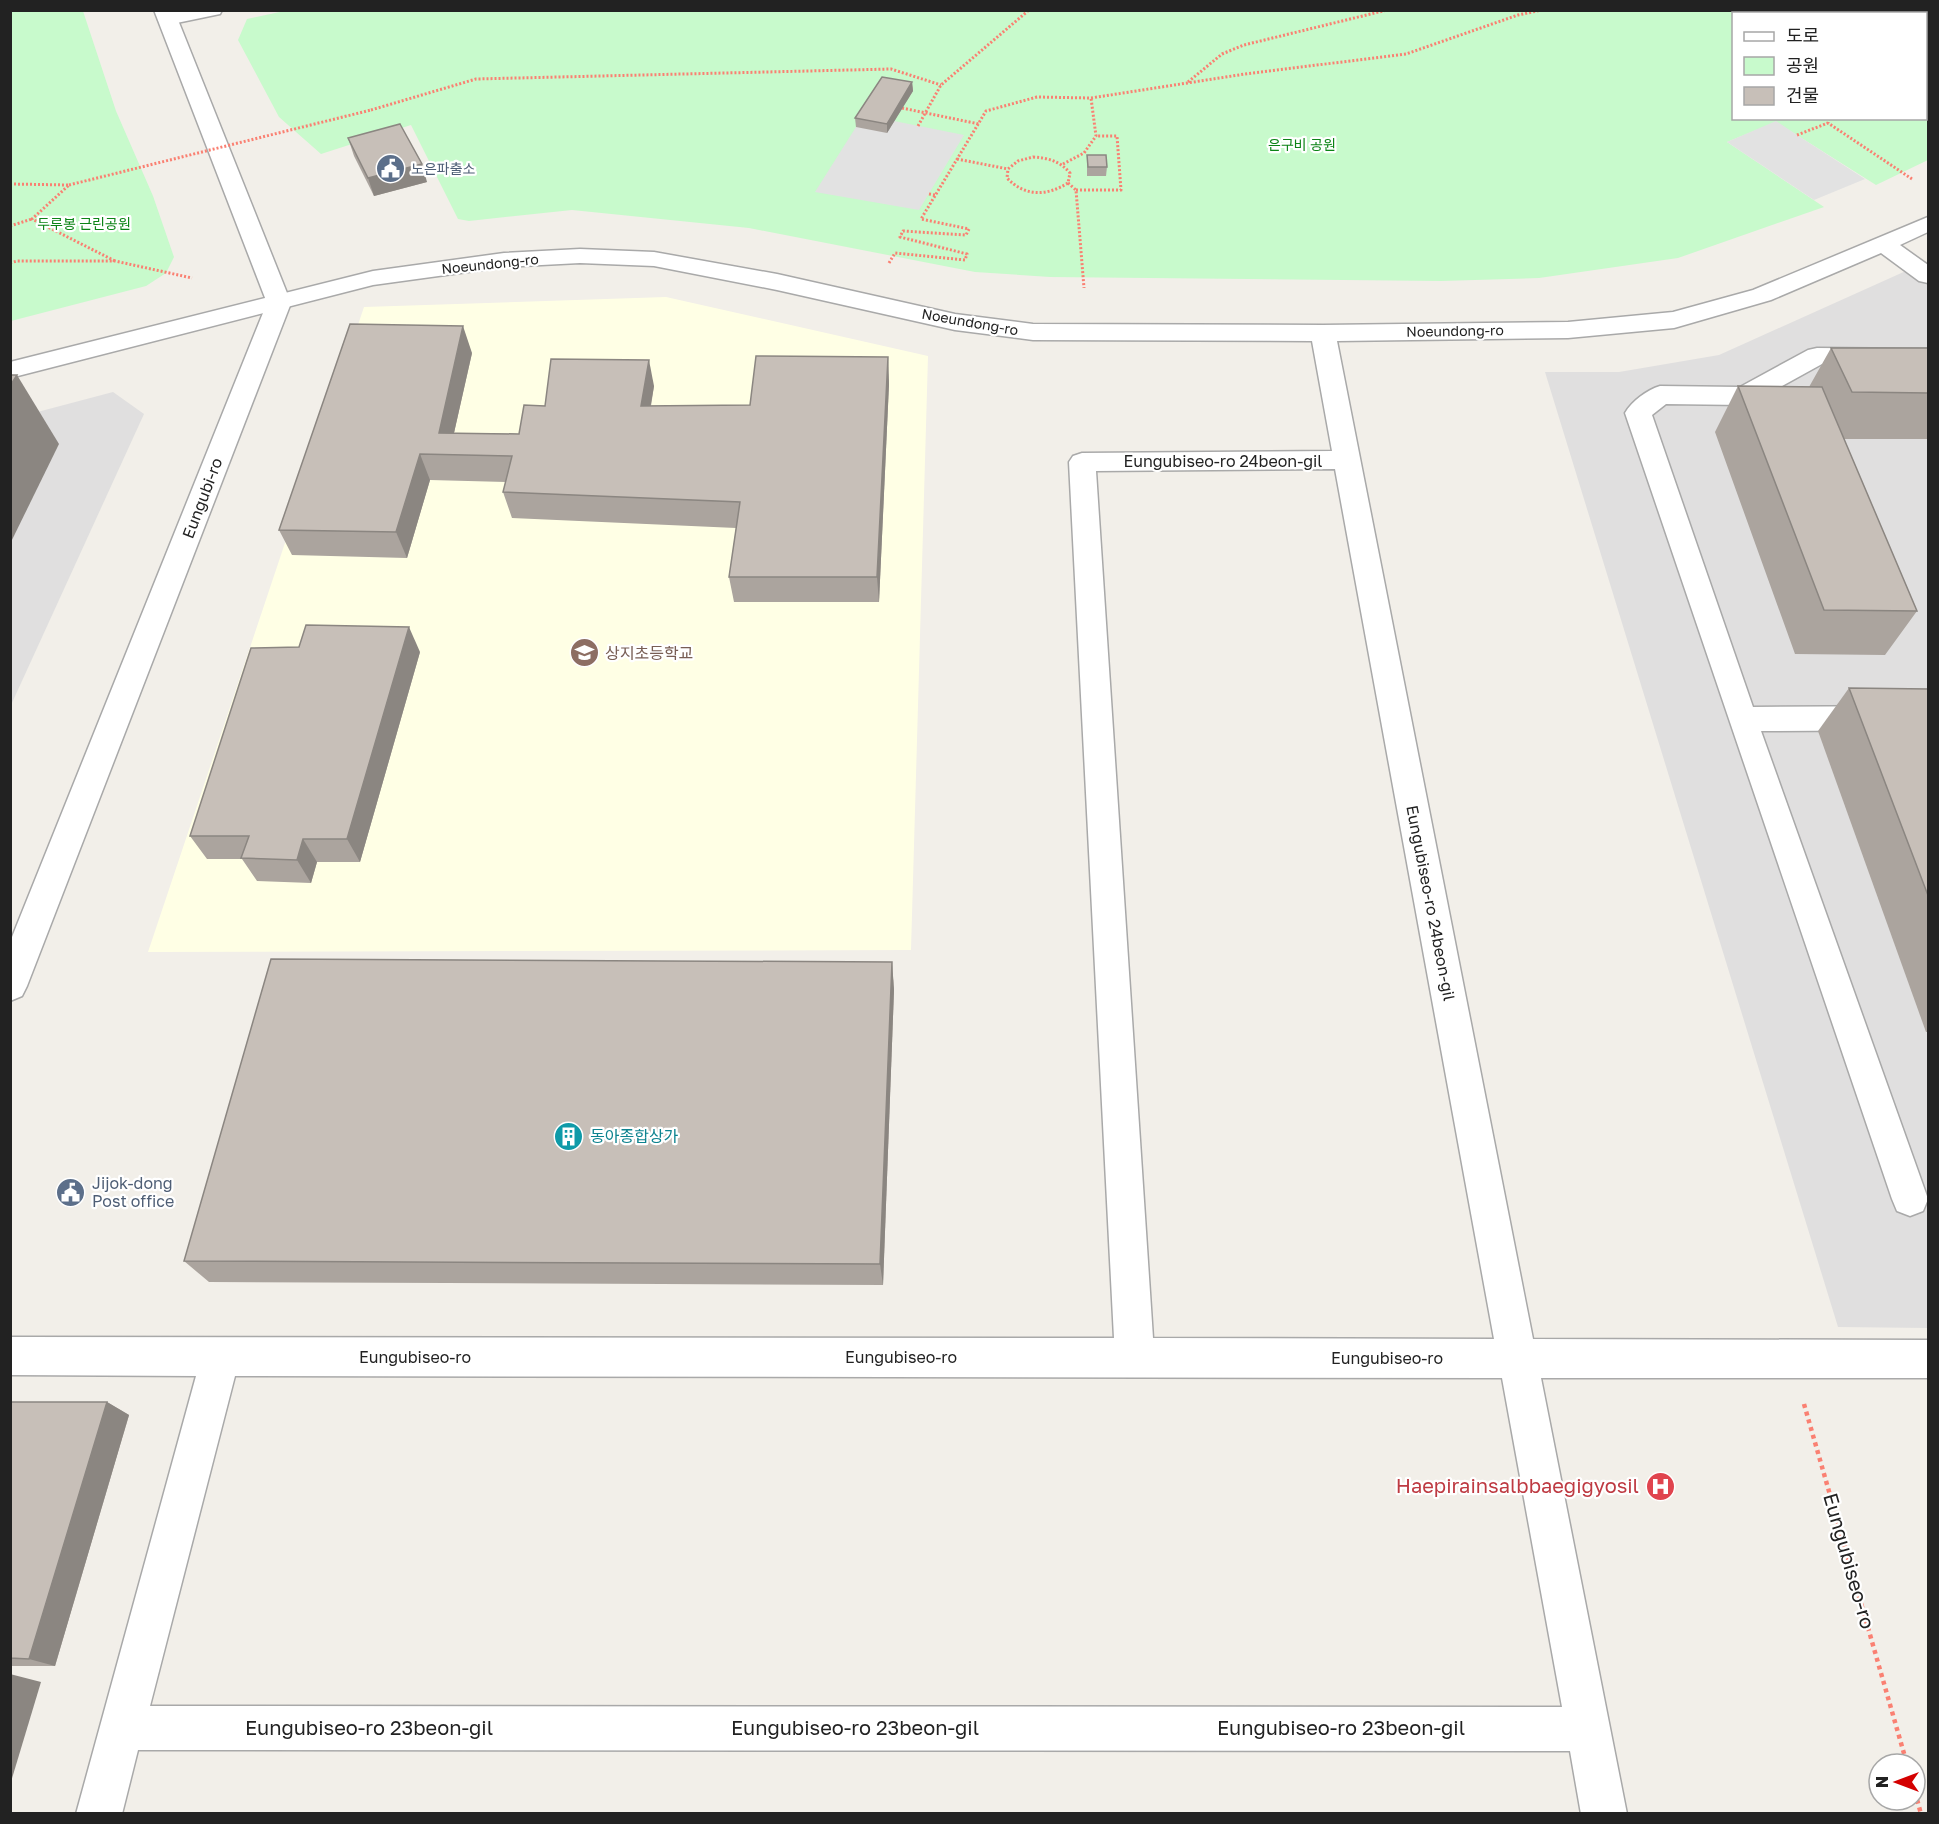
<svg xmlns="http://www.w3.org/2000/svg" width="1939" height="1824" viewBox="0 0 1939 1824" font-family="'Golos Text','Noto Sans KR',sans-serif">
  <style>
    .residential { fill: #e0dfdf }
    .education { fill: #ffffe5 }
    .park { fill: #c8facc; fill-rule: evenodd }
    .parking { fill: #e2e2e2 }
    .lines { fill: none; stroke-linecap: round; stroke-linejoin: round }
    .service-casing { stroke: #a9a9a9; stroke-width: 3 }
    .minor-casing { stroke: #a9a9a9; stroke-width: 3 }
    .tertiary-casing { stroke: #a9a9a9; stroke-width: 3 }
    .path-far1 { stroke: #fa8072; stroke-width: 3; stroke-dasharray: 2 2; stroke-linecap: butt }
    .path { stroke: #fa8072; stroke-width: 4.5; stroke-dasharray: 4 4; stroke-linecap: butt }
    .service { fill: #fff; fill-rule: evenodd }
    .minor { fill: #fff; fill-rule: evenodd }
    .tertiary { fill: #fff; fill-rule: evenodd }
    .path-bridge { stroke: #fa8072; stroke-width: 3; stroke-dasharray: 2 2; stroke-linecap: butt }
    .wall { fill: #aba49e }
    .shaded-wall { fill: #8b8681 }
    .building { fill: #c7bfb8; stroke: #8b8681; stroke-width: 1.5 }
    .labels { text-anchor: middle; stroke-width: 4.5; stroke-linejoin: round; paint-order: stroke }
    .far-park-label { font-size: 14px; fill: #0c8416; stroke: #fff }
    .far-service-label { font-size: 14px; fill: #4e5e75; stroke: #fff; text-anchor: start }
    .far-street-label { font-size: 14px; fill: #222; stroke: #fff }
    .street-label { font-size: 16px; fill: #222; stroke: #fff }
    .education-label { font-size: 16px; fill: #785e54; stroke: #fff; text-anchor: start }
    .culture-label { font-size: 16px; fill: #0d838f; stroke: #fff; text-anchor: start }
    .service-label { font-size: 16px; fill: #4e5e75; stroke: #fff; text-anchor: start }
    .near-health-label { font-size: 20px; fill: #be3a42; stroke: #fff; text-anchor: end }
    .near-street-label { font-size: 20px; fill: #222; stroke: #fff }
  </style>
  <rect width="100%" height="100%" fill="#f2efe9"/>
  <g class="residential">
    <path d="M1928,261V1328L1838,1327L1545,372H1619L1719,355Z"/>
    <path d="M113,392L144,414L11,705V419Z"/>
  </g>
  <path class="education" d="M666,297L928,356L911,950L148,952L364,307Z"/>
  <g class="park">
    <path d="M11,10L83,11L116,111L153,196L174,257L166,273L146,286L11,321Z"/>
    <path d="M289,10L1928,11V160L1876,185L1776,122L1727,142L1824,207L1678,258L1539,278L1441,281L1050,277L975,272L749,228L572,210L469,221L458,219L411,125L321,154L279,117L238,40L247,19ZM1734,14H1926V118H1734Z"/>
  </g>
  <g class="parking">
    <path d="M894,121L964,135L919,210L815,192L856,127Z"/>
    <path d="M1776,121L1797,135L1865,179L1814,200L1727,142Z"/>
  </g>
  <g class="lines">
    <defs>
      <path id="service" d="M182,10H222L220,14L167,25L160,23L158,19L160,15Z"/>
      <g id="minor">
        <path d="M1928,217V232L1900,245L1928,265V283L1919,281L1881,253L1771,300L1674,328L1568,338L1337,341L1533,1339L1928,1340V1378H1541L1627,1814H1581L1570,1751L138,1750L122,1814H76L196,1376L10,1375V1337L1114,1338L1069,462L1073,456L1082,453L1332,451L1312,341L1033,340L955,330L777,290L654,266L580,263L504,267L373,285L10,378V362L373,271L504,253L580,249L654,252L777,274L955,314L1033,324L1323,325L1568,322L1673,312L1753,290ZM1335,469L1494,1339L1153,1338L1096,471ZM235,1376L1502,1378L1562,1707L150,1706Z"/>
        <path d="M1817,348L1928,349V365L1822,364L1753,402L1744,405L1666,404L1652,415L1753,707L1928,706V730L1761,731L1928,1199L1923,1211L1910,1216L1897,1211L1892,1199L1625,413C1632,401 1647,390 1660,386L1740,387L1808,350Z"/>
      </g>
      <path id="tertiary" d="M154,10H174L291,303L27,986L22,996L10,1001V942L267,303Z"/>
    </defs>
    <use href="#service" class="service-casing"/>
    <use href="#minor" class="minor-casing"/>
    <use href="#tertiary" class="tertiary-casing"/>
    <g class="path-far1">
      <path d="M1866,10V14"/>
      <path d="M1188,82L1222,54L1244,45L1387,10"/>
      <path d="M902,108L979,124"/>
      <path d="M371,110L476,79L891,69L941,85"/>
      <path d="M1829,118L1828,123L1912,179"/>
      <path d="M918,126L941,85L1029,10"/>
      <path d="M1797,135L1828,123"/>
      <path d="M1033,157C1048,158 1060,161 1070,173L1068,183C1047,196 1025,197 1007,178L1008,169L1018,161Z"/>
      <path d="M957,159L1008,169"/>
      <path d="M1063,164L1084,153L1096,136L1091,98"/>
      <path d="M1068,183L1076,190L1084,288"/>
      <path d="M10,184L69,185L32,219L115,261"/>
      <path d="M1076,190H1121L1117,136H1096"/>
      <path d="M929,194L935,195"/>
      <path d="M10,226L32,219"/>
      <path d="M10,263L17,261H115L192,278"/>
      <path d="M889,263L895,253L965,260L967,254L900,237L903,231L966,235L969,229L921,219L986,111L1037,97L1091,98L1245,74L1406,54L1518,15L1542,10"/>
    </g>
    <g class="path">
      <path d="M1804,1404L1907,1764"/>
      <path d="M1915,1792L1921,1814"/>
    </g>
    <use href="#service" class="service"/>
    <use href="#minor" class="minor"/>
    <use href="#tertiary" class="tertiary"/>
    <path class="path-bridge" d="M69,185L371,110"/>
  </g>
  <g class="wall">
    <path d="M912,82L913,91L887,133L856,127L855,118Z"/>
    <path d="M348,138L427,182L374,196L354,156Z"/>
    <path d="M1087,155L1107,167L1106,176H1087Z"/>
    <path d="M1831,348H1929V439H1844L1917,611L1885,655L1795,654L1715,432L1738,386L1809,387Z"/>
    <path d="M472,353L454,433L519,434L545,406L654,386L651,406L750,405L888,357L889,384L879,602H734L729,577L736,528L512,518L503,492L506,482L430,480L407,558L292,555L279,530Z"/>
    <path d="M420,652L360,862H317L311,883L257,881L242,859H207L190,836Z"/>
    <path d="M1849,688L1929,689V1032H1926L1818,731Z"/>
    <path d="M892,962L894,990L883,1285L209,1282L184,1261Z"/>
    <path d="M10,1402H107L129,1415L55,1666H10Z"/>
  </g>
  <g class="shaded-wall">
    <path d="M912,82L913,91L887,133V124Z"/>
    <path d="M422,164L427,182L374,196L368,178Z"/>
    <path d="M463,326L472,353L449,455L439,433Z"/>
    <path d="M888,357L889,384L879,602L877,577Z"/>
    <path d="M649,360L654,386L646,432L641,406Z"/>
    <path d="M17,375L59,444L10,544V386Z"/>
    <path d="M420,454L430,480L407,558L396,532Z"/>
    <path d="M409,627L420,652L360,862L347,839Z"/>
    <path d="M303,839L317,862L311,883L297,860Z"/>
    <path d="M892,962L894,990L883,1285L880,1264Z"/>
    <path d="M107,1402L129,1415L55,1666L29,1659Z"/>
    <path d="M10,1674L41,1682L10,1785Z"/>
  </g>
  <g class="building">
    <path d="M882,77L912,82L887,124L855,118Z"/>
    <path d="M400,124L422,164L368,178L348,138Z"/>
    <path d="M1087,155H1106L1107,167H1088Z"/>
    <path d="M350,324L463,326L439,433L519,434L524,405L545,406L551,359L649,360L641,406L750,405L756,356L888,357L877,577H729L740,502L503,492L512,456L420,454L396,532L279,530Z"/>
    <path d="M1831,348H1929V393L1852,392Z"/>
    <path d="M10,375H17L10,386Z"/>
    <path d="M1738,386L1822,387L1917,611L1824,610Z"/>
    <path d="M306,625L409,627L347,839H303L297,860L241,858L249,836H190L251,648L299,647Z"/>
    <path d="M1849,688L1929,689V898Z"/>
    <path d="M271,959L892,962L880,1264L184,1261Z"/>
    <path d="M10,1402H107L29,1659L10,1658Z"/>
  </g>
  <defs>
    <symbol id="civic-disc" viewBox="-11 -11 22 22"><circle r="9.5" fill="#5c6f8a" stroke="#fff"/><path d="M-.6-6.5H3V-4.5H.6V-3L4-1V1h2V6H-6V1h2V-1L-.6-3ZM-1.2 2.5V6h2.4V2.5Z" fill="#fff"/></symbol>
    <symbol id="school-disc" viewBox="-11 -11 22 22"><circle r="9.5" fill="#8d6e63" stroke="#fff"/><path d="M0-5L7-2L0 1L-7-2ZM-4 1L0 2.5L4 1V4Q0 6-4 4Z" fill="#fff"/></symbol>
    <symbol id="building-disc" viewBox="-11 -11 22 22"><circle r="9.5" fill="#0f9aa8" stroke="#fff"/><path d="M-4-6H4V6H1V3H-1V6H-4ZM-2.5-4.3h1.7v1.8h-1.7ZM.8-4.3h1.7v1.8H.8ZM-2.5-1h1.7V.8h-1.7ZM.8-1h1.7V.8H.8Z" fill="#fff"/></symbol>
    <symbol id="hospital-disc" viewBox="-11 -11 22 22"><circle r="9.5" fill="#e0444e" stroke="#fff"/><path d="M-5-5h3v3.5h4V-5h3V5h-3V1.5h-4V5h-3Z" fill="#fff"/></symbol>
  </defs>
  <g fill-rule="evenodd">
    <use href="#civic-disc" x="374" y="152" width="33" height="33"/>
    <use href="#school-disc" x="568" y="636" width="33" height="33"/>
    <use href="#building-disc" x="552" y="1120" width="33" height="33"/>
    <use href="#civic-disc" x="54" y="1176" width="33" height="33"/>
    <use href="#hospital-disc" x="1644" y="1470" width="33" height="33"/>
  </g>
  <g class="labels">
    <g class="far-park-label">
      <text x="1302" y="150">은구비 공원</text>
      <text x="84" y="229">두루봉 근린공원</text>
    </g>
    <g class="far-service-label">
      <text x="411" y="174">노은파출소</text>
    </g>
    <g class="far-street-label">
      <text transform="translate(490 264) rotate(-6)" y="5">Noeundong-ro</text>
      <text transform="translate(970 322) rotate(10)" y="5">Noeundong-ro</text>
      <text transform="translate(1455 331) rotate(-1)" y="5">Noeundong-ro</text>
    </g>
    <g class="street-label">
      <text x="1223" y="467">Eungubiseo-ro 24beon-gil</text>
      <text transform="translate(202 498) rotate(-69)" y="6">Eungubi-ro</text>
      <text transform="translate(1431 903) rotate(79)" y="6">Eungubiseo-ro 24beon-gil</text>
      <text x="415" y="1363">Eungubiseo-ro</text>
      <text x="901" y="1363">Eungubiseo-ro</text>
      <text x="1387" y="1364">Eungubiseo-ro</text>
    </g>
    <g class="education-label">
      <text x="605" y="659">상지초등학교</text>
    </g>
    <g class="culture-label">
      <text x="590" y="1142">동아종합상가</text>
    </g>
    <g class="service-label">
      <text x="92" y="1189">Jijok-dong<tspan x="92" dy="18">Post office</tspan></text>
    </g>
    <g class="near-health-label">
      <text x="1639" y="1493">Haepirainsalbbaegigyosil</text>
    </g>
    <g class="near-street-label">
      <text transform="translate(1849 1561) rotate(74)" y="7">Eungubiseo-ro</text>
      <text x="369" y="1735">Eungubiseo-ro 23beon-gil</text>
      <text x="855" y="1735">Eungubiseo-ro 23beon-gil</text>
      <text x="1341" y="1735">Eungubiseo-ro 23beon-gil</text>
    </g>
  </g>
  <rect width="1939" height="1824" fill="none" stroke="#222222" stroke-width="24"/>
  <rect x="1732" y="12" width="195" height="108" fill="#ffffff" stroke="#a7a7a7" stroke-width="1.5"/>
  <rect x="1744" y="32" width="30" height="9" fill="#ffffff" stroke="#a7a7a7" stroke-width="1.5"/>
  <text x="1786" y="42" font-size="18" fill="#222222">도로</text>
  <rect x="1744" y="57" width="30" height="18" fill="#c8facc" stroke="#a7a7a7" stroke-width="1.5"/>
  <text x="1786" y="72" font-size="18" fill="#222222">공원</text>
  <rect x="1744" y="87" width="30" height="18" fill="#c7bfb8" stroke="#a7a7a7" stroke-width="1.5"/>
  <text x="1786" y="102" font-size="18" fill="#222222">건물</text>
  <g transform="translate(1897 1782) rotate(270)"><circle r="28" fill="#ffffff" stroke="#a7a7a7" stroke-width="1.5"/>
  <path d="M0-4.5L10 22L0 15L-10 22Z" fill="#d40000"/>
  <text y="-9" font-size="16" font-weight="bold" text-anchor="middle" fill="#222222">N</text>
  </g>
</svg>
